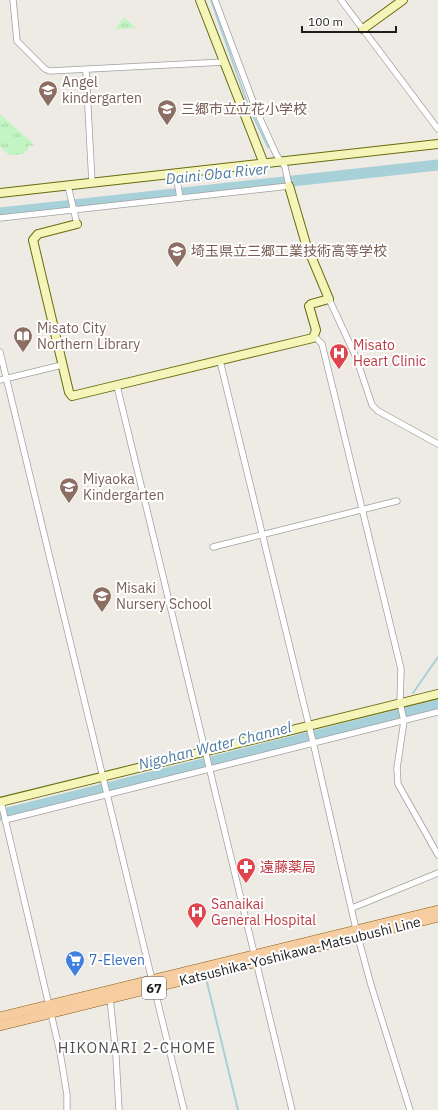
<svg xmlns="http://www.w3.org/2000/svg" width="438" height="1110" viewBox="0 0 438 1110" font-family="'IBM Plex Sans','Noto Sans JP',sans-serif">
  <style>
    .park { fill: url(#park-tufts) }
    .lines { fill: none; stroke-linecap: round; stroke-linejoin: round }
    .stream { stroke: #a7d0d9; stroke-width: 2 }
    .river { stroke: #a7d0d9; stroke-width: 11 }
    .street-casing { stroke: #a1a1a1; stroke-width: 7 }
    .secondary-casing { stroke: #676c0c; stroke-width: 10 }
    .primary-casing { stroke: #8d5b0a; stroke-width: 10 }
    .street { stroke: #fff; stroke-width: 5.5 }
    .secondary { stroke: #f5f5ba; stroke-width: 8 }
    .primary { stroke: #f5cda1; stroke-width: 9 }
    .labels { text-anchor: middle; stroke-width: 4; stroke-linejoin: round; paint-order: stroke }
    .shield { fill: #fff; stroke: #616161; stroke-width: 1 }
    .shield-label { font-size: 13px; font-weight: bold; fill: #1d1d1d }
    .education-label { font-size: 14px; fill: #785e54; stroke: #fff; text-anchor: start }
    .health-label { font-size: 14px; fill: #be3a42; stroke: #fff; text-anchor: start }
    .street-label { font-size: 14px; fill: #1d1d1d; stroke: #fff }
    .shop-label { font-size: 14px; fill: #366cbe; stroke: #fff; text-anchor: start }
    .water-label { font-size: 15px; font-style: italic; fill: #4d7a9f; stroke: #fff }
    .neighbourhood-label { font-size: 15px; letter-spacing: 1px; fill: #505050; stroke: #fff }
  </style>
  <defs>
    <pattern id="park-tufts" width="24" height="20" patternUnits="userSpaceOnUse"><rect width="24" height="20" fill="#c3f5c4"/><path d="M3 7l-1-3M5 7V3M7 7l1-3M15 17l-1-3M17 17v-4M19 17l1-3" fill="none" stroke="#a7d2a8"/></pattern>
  </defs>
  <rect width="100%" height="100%" fill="#eeeae4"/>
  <g class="park">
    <path d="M124,17L125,18L136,28L115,29Z"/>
    <path d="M0,114L35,145L28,146V151H24V154L9,155L0,147Z"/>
  </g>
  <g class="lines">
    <g class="stream">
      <path d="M211,0L248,105L268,147"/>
      <path d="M278,180L279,184"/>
      <path d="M413,693L438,657"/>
      <path d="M207,982L238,1110"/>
    </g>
    <g class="river">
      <path d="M0,213L438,165"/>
      <path d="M0,815L438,705"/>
    </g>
    <defs>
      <g id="street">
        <path d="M13,0L17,41L45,69L50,71L224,62"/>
        <path d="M341,0L438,129"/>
        <path d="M86,70L92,183"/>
        <path d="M176,174L180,198"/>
        <path d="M68,186L77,224"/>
        <path d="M0,218L289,186L285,167L276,154L257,112L215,0"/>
        <path d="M329,299L356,357L372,405L378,411L438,444"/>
        <path d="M314,336L322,344L401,669L400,703L404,721L397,768L398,784L438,855"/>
        <path d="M0,352L152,980"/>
        <path d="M220,361L313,742L356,929"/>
        <path d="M0,380L62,365"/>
        <path d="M117,386L292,1110"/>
        <path d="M213,547L397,501"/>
        <path d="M1,802L60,1052L67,1095V1110"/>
        <path d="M5,820L438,712"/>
        <path d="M352,908L438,873"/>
        <path d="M358,937L371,985L410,1110"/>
        <path d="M154,987L184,1110"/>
        <path d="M110,998L116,1056L119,1110"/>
      </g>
      <g id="secondary">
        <path d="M200,0L264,164"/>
        <path d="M363,29L403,0"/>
        <path d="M0,193L438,144"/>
        <path d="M77,224L38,234L33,240L69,392L72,396L313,338L316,330L309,306L311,304L329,299L306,244L289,186"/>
        <path d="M0,802L438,694"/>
      </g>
      <g id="primary">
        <path d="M0,1017L438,910"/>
        <path d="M0,1026L438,917"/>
      </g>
    </defs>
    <use href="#street" class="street-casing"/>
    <use href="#secondary" class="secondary-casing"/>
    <use href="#primary" class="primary-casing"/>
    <use href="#street" class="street"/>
    <use href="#secondary" class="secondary"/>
    <use href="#primary" class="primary"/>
  </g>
  <defs>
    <symbol id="school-pin" viewBox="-11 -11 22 30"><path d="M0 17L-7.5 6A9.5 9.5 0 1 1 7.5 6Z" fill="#8d6e63" stroke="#fff"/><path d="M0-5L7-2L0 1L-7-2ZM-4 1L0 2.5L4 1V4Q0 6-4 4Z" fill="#fff"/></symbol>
    <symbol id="library-pin" viewBox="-11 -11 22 30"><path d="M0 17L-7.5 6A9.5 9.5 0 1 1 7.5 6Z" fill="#8d6e63" stroke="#fff"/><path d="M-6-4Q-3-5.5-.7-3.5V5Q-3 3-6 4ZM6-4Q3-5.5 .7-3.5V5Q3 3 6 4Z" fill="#fff"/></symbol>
    <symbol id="hospital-pin" viewBox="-11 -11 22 30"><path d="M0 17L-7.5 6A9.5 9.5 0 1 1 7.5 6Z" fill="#e0444e" stroke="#fff"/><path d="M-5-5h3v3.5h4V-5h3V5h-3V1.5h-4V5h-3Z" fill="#fff"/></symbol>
    <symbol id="pharmacy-pin" viewBox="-11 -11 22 30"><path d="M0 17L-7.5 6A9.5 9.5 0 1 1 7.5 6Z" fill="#e0444e" stroke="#fff"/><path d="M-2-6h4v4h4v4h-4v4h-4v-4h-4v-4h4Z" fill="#fff"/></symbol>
    <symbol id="supermarket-pin" viewBox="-11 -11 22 30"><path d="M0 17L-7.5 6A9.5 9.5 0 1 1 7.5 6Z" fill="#3f7fe0" stroke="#fff"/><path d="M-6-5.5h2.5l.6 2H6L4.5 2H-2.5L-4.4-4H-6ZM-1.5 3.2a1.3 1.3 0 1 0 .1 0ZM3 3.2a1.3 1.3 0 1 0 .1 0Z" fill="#fff"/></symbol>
  </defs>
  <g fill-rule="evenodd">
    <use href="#school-pin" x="37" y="79" width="22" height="30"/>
    <use href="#school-pin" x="156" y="98" width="22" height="30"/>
    <use href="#school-pin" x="166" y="240" width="22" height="30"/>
    <use href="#library-pin" x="12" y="325" width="22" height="30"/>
    <use href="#hospital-pin" x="328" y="342" width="22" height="30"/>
    <use href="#school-pin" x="58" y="476" width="22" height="30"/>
    <use href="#school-pin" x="91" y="585" width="22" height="30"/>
    <use href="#pharmacy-pin" x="235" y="856" width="22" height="30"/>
    <use href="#hospital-pin" x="186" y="901" width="22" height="30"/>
    <use href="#supermarket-pin" x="64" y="949" width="22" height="30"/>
  </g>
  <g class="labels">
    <rect class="shield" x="142" y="977" width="24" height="22" rx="3"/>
    <g class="shield-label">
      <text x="154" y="993">67</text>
    </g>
    <g class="education-label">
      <text x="62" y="87">Angel<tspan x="62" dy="16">kindergarten</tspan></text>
      <text x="181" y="114">三郷市立立花小学校</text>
      <text x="191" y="256">埼玉県立三郷工業技術高等学校</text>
      <text x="37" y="333">Misato City<tspan x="37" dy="16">Northern Library</tspan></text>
      <text x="83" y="484">Miyaoka<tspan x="83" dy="16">Kindergarten</tspan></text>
      <text x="116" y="593">Misaki<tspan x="116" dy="16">Nursery School</tspan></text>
    </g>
    <g class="health-label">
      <text x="353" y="350">Misato<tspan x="353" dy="16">Heart Clinic</tspan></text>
      <text x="260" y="872">遠藤薬局</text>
      <text x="211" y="909">Sanaikai<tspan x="211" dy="16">General Hospital</tspan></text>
    </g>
    <g class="street-label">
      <text transform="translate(300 951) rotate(-14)" y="5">Katsushika-Yoshikawa-Matsubushi Line</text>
    </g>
    <g class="shop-label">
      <text x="89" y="965">7-Eleven</text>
    </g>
    <g class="water-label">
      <text transform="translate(217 174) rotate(-6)" y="5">Daini Oba River</text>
      <text transform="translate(215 746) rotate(-14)" y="5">Nigohan Water Channel</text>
    </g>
    <g class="neighbourhood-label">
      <text x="137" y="1053">HIKONARI 2-CHOME</text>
    </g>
  </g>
  <path d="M302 26v6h94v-6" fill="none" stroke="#1d1d1d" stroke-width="2"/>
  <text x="308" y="26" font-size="12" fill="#1d1d1d" stroke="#ffffff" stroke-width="3" paint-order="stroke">100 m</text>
</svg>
